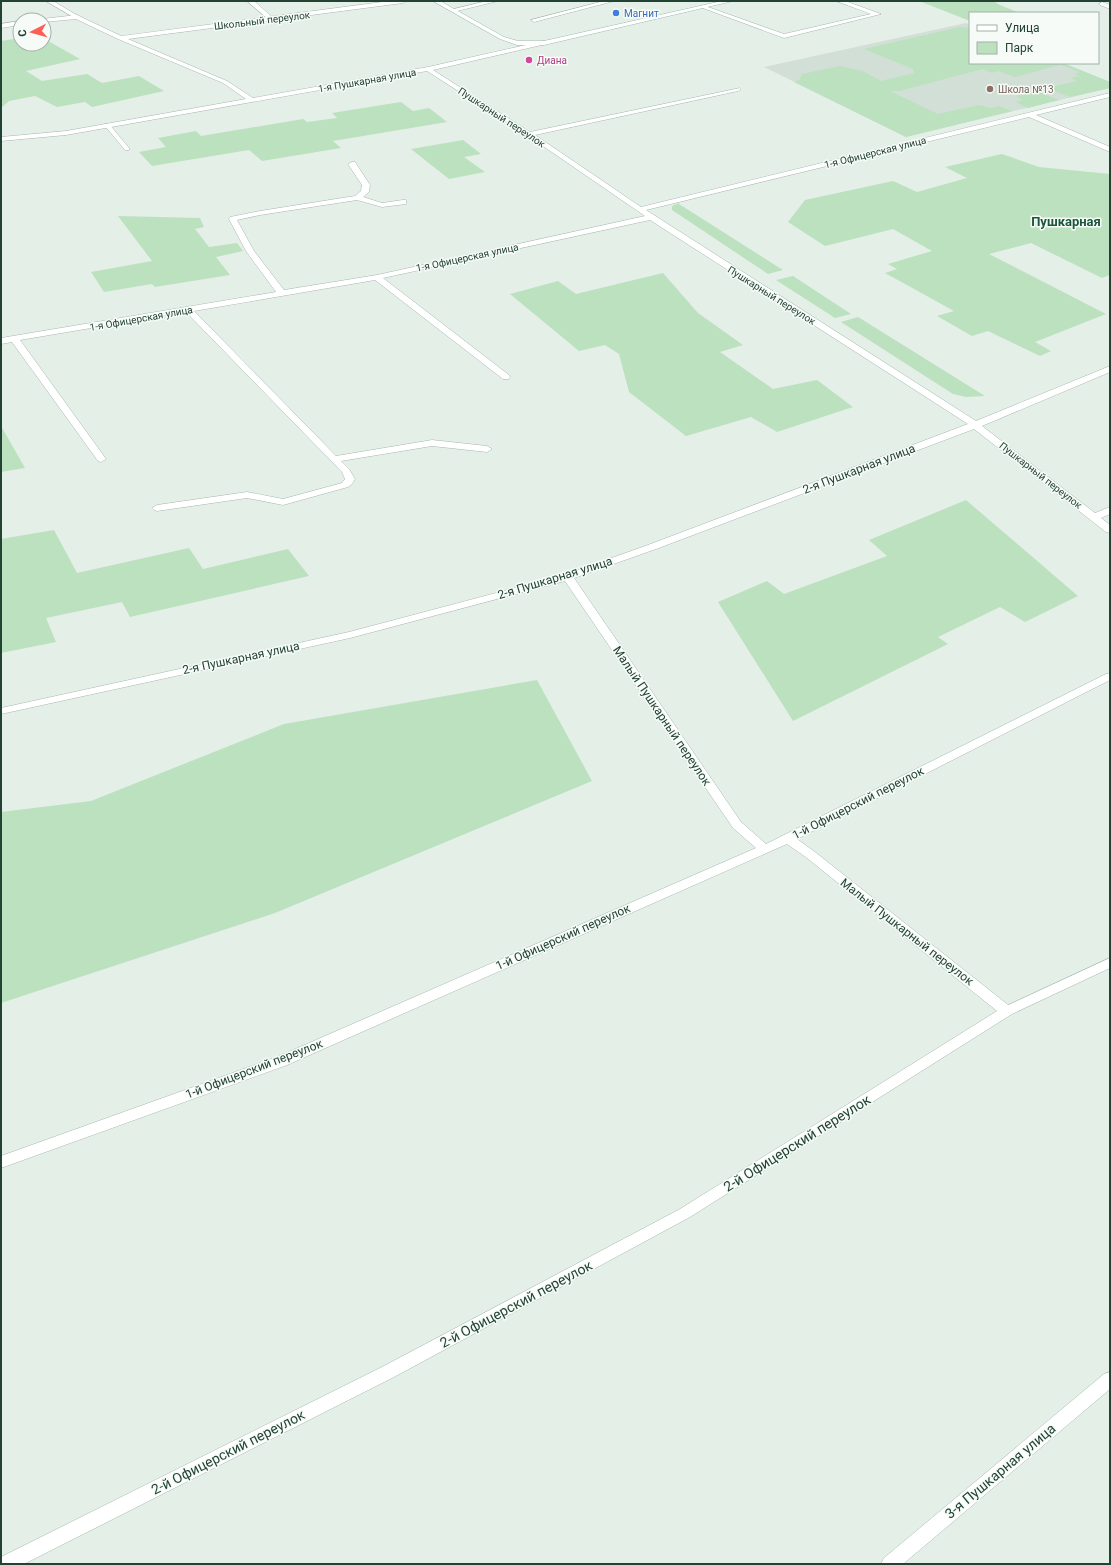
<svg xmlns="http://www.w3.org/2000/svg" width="1111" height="1565" viewBox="0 0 1111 1565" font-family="Roboto,sans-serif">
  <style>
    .built { fill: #d2dfd7 }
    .green { fill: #bce1bf }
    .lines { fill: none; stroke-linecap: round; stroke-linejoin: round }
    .lane-casing { stroke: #a6b8ae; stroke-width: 1 }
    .street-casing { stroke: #a6b8ae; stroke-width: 1 }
    .secondary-casing { stroke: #a2bcae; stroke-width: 1 }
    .lane { fill: #fff; fill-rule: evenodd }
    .street { fill: #fff; fill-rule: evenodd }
    .secondary { fill: #fff; fill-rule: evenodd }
    .shop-dot { fill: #3f7fe0; stroke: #f6fbf7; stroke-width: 1.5 }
    .hotel-dot { fill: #d1479c; stroke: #f6fbf7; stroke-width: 1.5 }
    .education-dot { fill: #8d6e63; stroke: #f6fbf7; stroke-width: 1.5 }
    .labels { text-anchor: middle; stroke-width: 3; stroke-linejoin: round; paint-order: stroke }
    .far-shop-label { font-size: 10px; fill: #366cbe; stroke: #f6fbf7; text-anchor: start }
    .far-street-label { font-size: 10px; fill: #224334; stroke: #f6fbf7 }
    .far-hotel-label { font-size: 10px; fill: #b23c85; stroke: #f6fbf7; text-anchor: start }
    .far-education-label { font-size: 10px; fill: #785e54; stroke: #f6fbf7; text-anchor: start }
    .street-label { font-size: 12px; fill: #224334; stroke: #f6fbf7 }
    .far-district-label { font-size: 13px; font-weight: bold; fill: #1b573d; stroke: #f6fbf7 }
    .near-street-label { font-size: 14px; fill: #224334; stroke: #f6fbf7 }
  </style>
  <rect width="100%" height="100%" fill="#e4efe8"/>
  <path class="built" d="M966,23L970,25V63H1063L1110,82V88L906,137L764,67Z"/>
  <g class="green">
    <path d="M919,1H993L1000,5L1020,13H970V21Z"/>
    <path d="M960,27L970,28V63H1063L1110,82V88L1070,97L1047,88L1077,81L1071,78L1080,76L1074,74L1080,72L1060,65L1015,77L998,71L992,73L983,69L899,91H890L938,114L979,105L991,108L999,106L1012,111L906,137L794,82L799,80L802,74L840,66L863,71L881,81L914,73L913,69L864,49Z"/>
    <path d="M20,38V44H44V40L50,42L80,59L26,71L42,81L87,74L102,83L139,76L164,91L92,107L85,102L57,107L35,96L9,101L1,108V41Z"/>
    <path d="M1036,91L1059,100L1028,108L1016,102L1022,100L1017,96Z"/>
    <path d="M401,102L413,111L429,108L447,122L333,141L341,148L262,161L249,150L152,166L139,152L166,147L158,138L196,131L201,136L303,119L307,122L337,118L332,113Z"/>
    <path d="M463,140L481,154L464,157L485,172L449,179L411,149Z"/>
    <path d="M1002,154L1039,167L1110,174V275L1102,278L1031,243L989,254L1106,314L1035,342L1051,351L1040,356L988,331L972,336L937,316L954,311L885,273L897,269L888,264L932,251L893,229L825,246L788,222L805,200L893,181L917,192L967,178L945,167Z"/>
    <path d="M679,203V204L783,270L768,274L672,210V206Z"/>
    <path d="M118,216L200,218L204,227L195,229L209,247L237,243L243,251L216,257L230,275L155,287L152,284L104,292L91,272L152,261Z"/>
    <path d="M663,273L698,313L743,345L720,352L773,389L817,380L853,407L777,432L751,417L686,436L629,392L619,354L605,345L579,351L510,294L558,281L576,294Z"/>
    <path d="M793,276L851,314L835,318L776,280Z"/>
    <path d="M858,317L985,396L966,397L953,394L841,322Z"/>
    <path d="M1,426L25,468L1,472Z"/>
    <path d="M966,500L1078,596L1025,622L1000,607L938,637L948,644L793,721L718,602L767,581L784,594L887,556L869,540Z"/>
    <path d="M54,530L77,573L189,548L203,569L288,549L309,576L130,617L122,602L46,618L56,642L1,653V539Z"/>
    <path d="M537,680L592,781L275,913L1,1003V812L91,801L284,724Z"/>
  </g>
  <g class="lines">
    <defs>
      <g id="lane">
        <path d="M46,1H53L80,17L75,18Z"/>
        <path d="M247,1H254L272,17V19H268Z"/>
        <path d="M487,1H498L453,12L450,10Z"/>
        <path d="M604,1H614L534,22L531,20Z"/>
        <path d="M836,1H845L881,14L784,38L700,7L705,6L784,34L871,14Z"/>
        <path d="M105,124H109L129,148V150H125L105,126Z"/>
        <path d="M1110,958V968L1012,1014L1007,1016L1002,1014L1000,1011L1002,1008Z"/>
      </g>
      <g id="street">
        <path d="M390,1H406L403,3L128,39L227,81L253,98L428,67L544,41L546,42V44L433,70L530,132L740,88L741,89L738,91L535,135L641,207L1110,93V97L1036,115L1110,147V152L1029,117L646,210L976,421L1110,366V372L982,426L1095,513L1110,507V514L1101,518L1110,525V533L1106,532L974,429L656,549L574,578L741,822L766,844L1106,674L1110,673V680L797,839L815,852L1012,1008L1014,1011L1012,1014L690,1217L394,1377L24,1564H1V1557L382,1367L680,1209L997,1011L807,858L787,844L287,1065L1,1168V1156L277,1057L756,848L733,828L565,581L350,638L1,714V708L349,632L564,575L648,545L968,424L650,220L383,278L509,375L510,377L509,379H503L375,280L194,311L336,456L432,440L487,446L492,449L487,452L432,446L341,461L349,469L355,479L352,484L348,487L283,505L247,498L157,511L154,510L152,508L157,505L247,492L283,499L342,483L345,479L342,472L186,312L20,340L106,459L101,462L98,461L12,342L1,344V338L276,292L246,251L229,219L230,217L260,211L355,196L361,191L362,185L348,164L352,162H355L370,185L369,192L363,197L382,203L403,200H406V204L382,207L357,200L260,215L237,220L254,251L284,290L377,275L645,216L527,135L427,71L66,135L1,141V137L66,131L246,99L223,83L118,39L76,19L44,22V20H41L42,19L77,15L121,36Z"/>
        <path d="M1102,2L1110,5V9L1100,5L1099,4Z"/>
        <path d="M20,21V25L1,28V24Z"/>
        <path d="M1110,1372V1389L903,1564H881L884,1558L1104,1374Z"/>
      </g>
      <path id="secondary" d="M433,1H440L504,37L518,41H544L722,1H733L544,45H517L500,39Z"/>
    </defs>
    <use href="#lane" class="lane-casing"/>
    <use href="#street" class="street-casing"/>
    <use href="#secondary" class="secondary-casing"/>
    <use href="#lane" class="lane"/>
    <use href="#street" class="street"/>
    <use href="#secondary" class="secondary"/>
  </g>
  <circle class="shop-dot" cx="616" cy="13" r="4"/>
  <circle class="hotel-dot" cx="529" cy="60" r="4"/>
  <circle class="education-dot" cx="990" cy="89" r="4"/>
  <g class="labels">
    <g class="far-shop-label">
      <text x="624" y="17">Магнит</text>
    </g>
    <g class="far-street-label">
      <text transform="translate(262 20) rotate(-7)" y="4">Школьный переулок</text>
      <text transform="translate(367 80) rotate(-10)" y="4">1-я Пушкарная улица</text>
      <text transform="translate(502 117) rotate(33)" y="4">Пушкарный переулок</text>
      <text transform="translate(875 152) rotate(-14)" y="4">1-я Офицерская улица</text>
      <text transform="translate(467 257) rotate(-12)" y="4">1-я Офицерская улица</text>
      <text transform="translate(772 295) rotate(32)" y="4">Пушкарный переулок</text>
      <text transform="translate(141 318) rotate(-10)" y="4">1-я Офицерская улица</text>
      <text transform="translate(1041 475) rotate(38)" y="4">Пушкарный переулок</text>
    </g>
    <g class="far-hotel-label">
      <text x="537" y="64">Диана</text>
    </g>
    <g class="far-education-label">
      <text x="998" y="93">Школа №13</text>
    </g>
    <g class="street-label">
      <text transform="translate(859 469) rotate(-21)" y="4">2-я Пушкарная улица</text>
      <text transform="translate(555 578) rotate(-17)" y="4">2-я Пушкарная улица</text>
      <text transform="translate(241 658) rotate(-12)" y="4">2-я Пушкарная улица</text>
      <text transform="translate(662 716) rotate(56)" y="4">Малый Пушкарный переулок</text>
      <text transform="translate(858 803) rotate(-27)" y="4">1-й Офицерский переулок</text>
      <text transform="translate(907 932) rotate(38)" y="4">Малый Пушкарный переулок</text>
      <text transform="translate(563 937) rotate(-24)" y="4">1-й Офицерский переулок</text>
      <text transform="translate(254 1069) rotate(-21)" y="4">1-й Офицерский переулок</text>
    </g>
    <g class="far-district-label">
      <text x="1066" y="226">Пушкарная</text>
    </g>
    <g class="near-street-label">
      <text transform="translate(797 1143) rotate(-32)" y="5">2-й Офицерский переулок</text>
      <text transform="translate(516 1304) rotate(-28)" y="5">2-й Офицерский переулок</text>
      <text transform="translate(228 1452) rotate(-27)" y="5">2-й Офицерский переулок</text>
      <text transform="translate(1000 1471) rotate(-40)" y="5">3-я Пушкарная улица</text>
    </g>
  </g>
  <rect width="1111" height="1565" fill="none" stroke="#224334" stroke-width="4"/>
  <rect x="969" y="12" width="130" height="52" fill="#f6fbf7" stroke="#a1b1a9"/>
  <rect x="977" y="25" width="20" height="6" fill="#ffffff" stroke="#a1b1a9"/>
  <text x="1005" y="32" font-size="12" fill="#224334">Улица</text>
  <rect x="977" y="42" width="20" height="12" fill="#bce1bf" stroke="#a1b1a9"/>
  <text x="1005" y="52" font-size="12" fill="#224334">Парк</text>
  <g transform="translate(32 32) rotate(264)"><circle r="19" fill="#f6fbf7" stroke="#a1b1a9"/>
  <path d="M0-3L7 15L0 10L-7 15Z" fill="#fd5e55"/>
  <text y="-6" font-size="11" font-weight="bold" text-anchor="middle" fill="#224334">С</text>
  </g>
</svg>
